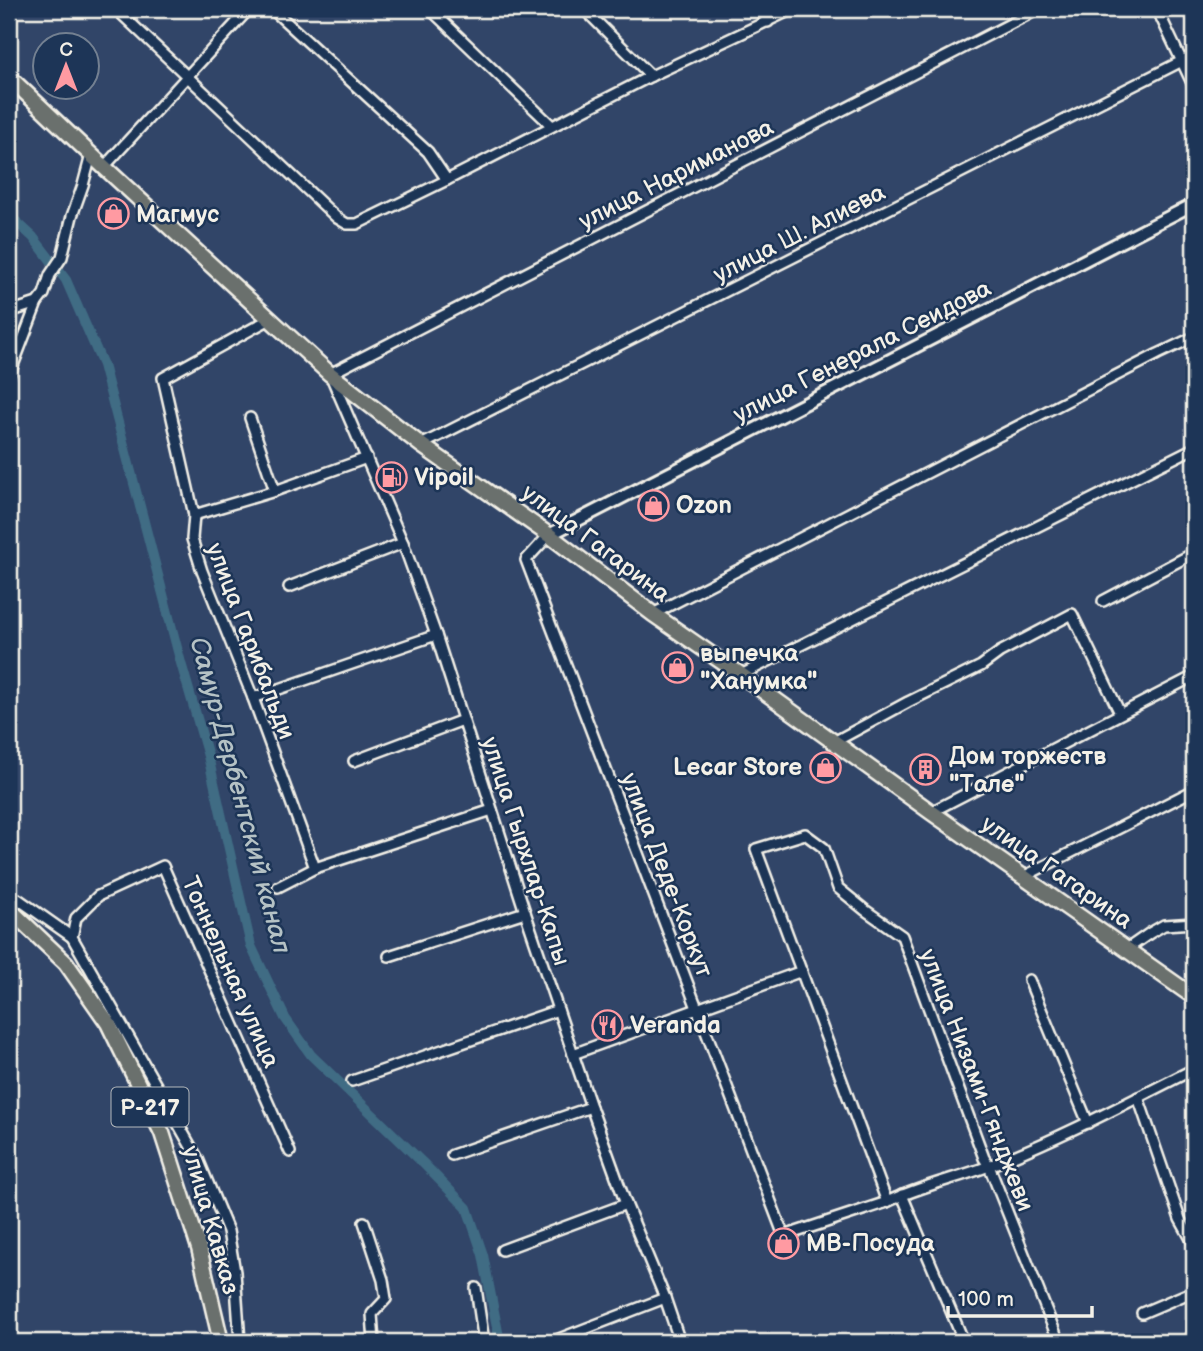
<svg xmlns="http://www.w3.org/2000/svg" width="1203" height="1351" viewBox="0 0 1203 1351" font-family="'Balsamiq Sans',sans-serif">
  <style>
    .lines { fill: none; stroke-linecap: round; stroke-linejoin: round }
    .canal { stroke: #406c84; stroke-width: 10 }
    .minor-casing { stroke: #f4f1e8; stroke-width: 14 }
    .tertiary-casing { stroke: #f4f1e8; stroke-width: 16 }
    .primary-casing { stroke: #f4f1e8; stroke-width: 19 }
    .trunk-casing { stroke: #f4f1e8; stroke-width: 19 }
    .minor { stroke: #1d3557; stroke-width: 9 }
    .tertiary { stroke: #1d3557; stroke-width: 10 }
    .primary { stroke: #6a706d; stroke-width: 14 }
    .trunk { stroke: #6a706d; stroke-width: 14 }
    .labels { text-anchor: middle; stroke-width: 5; stroke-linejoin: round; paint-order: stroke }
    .shield { fill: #1d3557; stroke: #b4b9bc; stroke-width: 2 }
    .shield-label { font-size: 23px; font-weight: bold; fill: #f4f1e8 }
    .street-label { font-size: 24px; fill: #f4f1e8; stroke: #1d3557 }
    .poi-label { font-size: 24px; font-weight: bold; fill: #f4f1e8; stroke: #1d3557; text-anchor: start }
    .water-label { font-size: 26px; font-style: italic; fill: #b5c2c5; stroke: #1d3557 }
  </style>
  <rect width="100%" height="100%" fill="#314568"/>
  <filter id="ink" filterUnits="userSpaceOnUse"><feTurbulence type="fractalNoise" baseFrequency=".0143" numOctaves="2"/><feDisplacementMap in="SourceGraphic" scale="14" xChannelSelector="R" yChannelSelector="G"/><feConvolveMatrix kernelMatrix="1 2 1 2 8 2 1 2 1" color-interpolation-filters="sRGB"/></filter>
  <g filter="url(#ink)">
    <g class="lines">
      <path class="canal" d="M9,215L33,237L66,280L103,365L181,663L208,756L251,946L285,1018L311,1055L422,1162L467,1208L483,1255L500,1342"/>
      <defs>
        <g id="minor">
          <path d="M116,9L337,218L347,224H357L447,180L651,76L793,9"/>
          <path d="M272,9L428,152L447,180"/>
          <path d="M430,9L552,126"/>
          <path d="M584,9L651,76"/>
          <path d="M762,9L768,22"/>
          <path d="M1157,9L1194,87"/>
          <path d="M104,167L249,9"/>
          <path d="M9,312L37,303L44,294L50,275L62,257L72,216L83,185L91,155"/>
          <path d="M270,319L163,378L194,515L192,539L202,571L253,698L315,868"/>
          <path d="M9,376L37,303"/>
          <path d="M250,418L275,491"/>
          <path d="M421,445L1194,55"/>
          <path d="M194,515L275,491L367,458"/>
          <path d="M549,535L526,560L784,1236L887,1202C920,1186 955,1179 989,1166C1059,1139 1127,1103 1194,1069"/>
          <path d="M289,587L403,543"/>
          <path d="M1103,601L1194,553"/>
          <path d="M653,614L1158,354L1194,337"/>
          <path d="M741,675L1194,448"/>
          <path d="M253,698L436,635"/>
          <path d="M834,742L908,702L981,666L1000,652L1072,614L1120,713"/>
          <path d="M354,761L463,720"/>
          <path d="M931,812L1194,676"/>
          <path d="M1023,877L1194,790"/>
          <path d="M278,887L315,868L492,810"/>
          <path d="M9,894L18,899L72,937"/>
          <path d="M1127,949L1150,933L1164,925L1194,923"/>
          <path d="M389,956L525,912"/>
          <path d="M1029,980L1088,1123"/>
          <path d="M573,1054L802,971"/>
          <path d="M352,1081L558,1010"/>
          <path d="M1138,1097L1180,1219L1194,1244"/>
          <path d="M452,1155L591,1107"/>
          <path d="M902,1195L964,1342"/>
          <path d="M887,1202L756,849L805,834L824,848L838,888L865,910L902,936L984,1158L989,1166L1059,1342"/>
          <path d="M364,1222L383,1280L386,1299L372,1314L374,1342"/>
          <path d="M502,1250L626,1204"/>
          <path d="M476,1288L484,1342"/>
          <path d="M1142,1313L1194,1291"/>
          <path d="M240,1342L235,1272L228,1231L198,1159L72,937L76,918L98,896L163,866L290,1152"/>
          <path d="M551,1342L665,1298"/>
          <path d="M680,1342L665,1298L626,1204L591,1107L525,912L436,635L403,543L330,374L1039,9"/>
        </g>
        <path id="tertiary" d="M549,535L1194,204"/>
        <path id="primary" d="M9,77L104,167L330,374L421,445L549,535L653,614L741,675L931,812L1194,997"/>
        <path id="trunk" d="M9,909L66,963L108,1023L162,1133L199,1248L221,1342"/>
      </defs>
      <use href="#minor" class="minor-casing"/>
      <use href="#tertiary" class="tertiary-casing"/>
      <use href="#primary" class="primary-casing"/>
      <use href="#trunk" class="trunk-casing"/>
      <use href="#minor" class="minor"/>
      <use href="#tertiary" class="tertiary"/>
      <use href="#primary" class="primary"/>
      <use href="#trunk" class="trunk"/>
    </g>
  </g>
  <defs>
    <symbol id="shop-ring" viewBox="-11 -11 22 22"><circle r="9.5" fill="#1d3557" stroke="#ff9aa2" stroke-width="1.5"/><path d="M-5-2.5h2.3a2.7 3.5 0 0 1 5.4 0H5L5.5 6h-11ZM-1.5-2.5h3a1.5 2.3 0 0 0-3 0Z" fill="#ff9aa2"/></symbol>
    <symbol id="fuel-ring" viewBox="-11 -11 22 22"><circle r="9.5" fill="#1d3557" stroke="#ff9aa2" stroke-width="1.5"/><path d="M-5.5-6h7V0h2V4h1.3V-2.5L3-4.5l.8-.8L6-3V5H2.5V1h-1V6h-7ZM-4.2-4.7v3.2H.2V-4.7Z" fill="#ff9aa2"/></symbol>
    <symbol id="building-ring" viewBox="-11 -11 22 22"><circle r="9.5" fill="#1d3557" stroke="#ff9aa2" stroke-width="1.5"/><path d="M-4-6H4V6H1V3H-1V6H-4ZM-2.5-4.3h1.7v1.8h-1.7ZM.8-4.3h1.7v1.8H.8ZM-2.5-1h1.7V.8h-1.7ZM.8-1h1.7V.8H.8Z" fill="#ff9aa2"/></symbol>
    <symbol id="restaurant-ring" viewBox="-11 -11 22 22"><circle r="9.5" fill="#1d3557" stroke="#ff9aa2" stroke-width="1.5"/><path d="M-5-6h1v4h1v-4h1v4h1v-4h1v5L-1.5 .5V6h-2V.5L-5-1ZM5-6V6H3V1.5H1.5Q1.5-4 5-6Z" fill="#ff9aa2"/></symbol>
  </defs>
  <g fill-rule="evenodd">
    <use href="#shop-ring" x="96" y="196" width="35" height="35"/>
    <use href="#fuel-ring" x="374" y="460" width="35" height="35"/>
    <use href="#shop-ring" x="636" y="488" width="35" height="35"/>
    <use href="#shop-ring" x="660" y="650" width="35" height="35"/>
    <use href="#shop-ring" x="808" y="750" width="35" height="35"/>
    <use href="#building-ring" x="908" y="752" width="35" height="35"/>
    <use href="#restaurant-ring" x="590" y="1008" width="35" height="35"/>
    <use href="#shop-ring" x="766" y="1226" width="35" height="35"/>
  </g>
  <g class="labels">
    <rect class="shield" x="111.5" y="1087.5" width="77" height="39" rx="5"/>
    <g class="shield-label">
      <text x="150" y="1115">Р-217</text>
    </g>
    <g class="street-label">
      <text transform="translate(676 174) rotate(-27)" y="8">улица Нариманова</text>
      <text transform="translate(799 233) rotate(-27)" y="8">улица Ш. Алиева</text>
      <text transform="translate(862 351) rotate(-27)" y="8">улица Генерала Сеидова</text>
      <text transform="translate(596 543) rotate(37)" y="8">улица Гагарина</text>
      <text transform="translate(251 641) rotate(69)" y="8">улица Гарибальди</text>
      <text transform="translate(526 851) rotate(72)" y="8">улица Гырхлар-Капы</text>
      <text transform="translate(1057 872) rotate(35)" y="8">улица Гагарина</text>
      <text transform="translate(667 875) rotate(69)" y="8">улица Деде-Коркут</text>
      <text transform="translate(231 972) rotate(66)" y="8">Тоннельная улица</text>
      <text transform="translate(977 1080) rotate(69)" y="8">улица Низами-Гянджеви</text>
      <text transform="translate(211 1220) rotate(74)" y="8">улица Кавказ</text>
    </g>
    <g class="poi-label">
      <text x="136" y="222">Магмус</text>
      <text x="414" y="485">Vipoil</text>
      <text x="676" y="513">Ozon</text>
      <text x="700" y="661">выпечка<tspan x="700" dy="28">"Ханумка"</tspan></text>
      <text x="949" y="764">Дом торжеств<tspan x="949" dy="28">"Тале"</tspan></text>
      <text x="802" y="775" text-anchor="end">Lecar Store</text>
      <text x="630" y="1033">Veranda</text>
      <text x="806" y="1251">МВ-Посуда</text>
    </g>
    <g class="water-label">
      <text transform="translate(241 795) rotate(75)" y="9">Самур-Дербентский канал</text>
    </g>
  </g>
  <rect width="1203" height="1351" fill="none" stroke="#1d3557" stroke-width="35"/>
  <rect x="18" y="18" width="1168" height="1316" fill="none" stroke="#f4f1e8" stroke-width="2.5" filter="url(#ink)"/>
  <g transform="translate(66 66)"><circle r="33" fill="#1d3557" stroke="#738091" stroke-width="2"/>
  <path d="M0-5L12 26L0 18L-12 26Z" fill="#ff9aa2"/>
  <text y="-10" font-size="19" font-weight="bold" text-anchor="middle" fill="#f4f1e8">С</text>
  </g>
  <path d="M948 1306v10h144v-10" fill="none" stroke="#f4f1e8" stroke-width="3.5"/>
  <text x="958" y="1306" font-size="21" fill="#f4f1e8" stroke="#1d3557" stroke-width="5" paint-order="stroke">100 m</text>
</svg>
